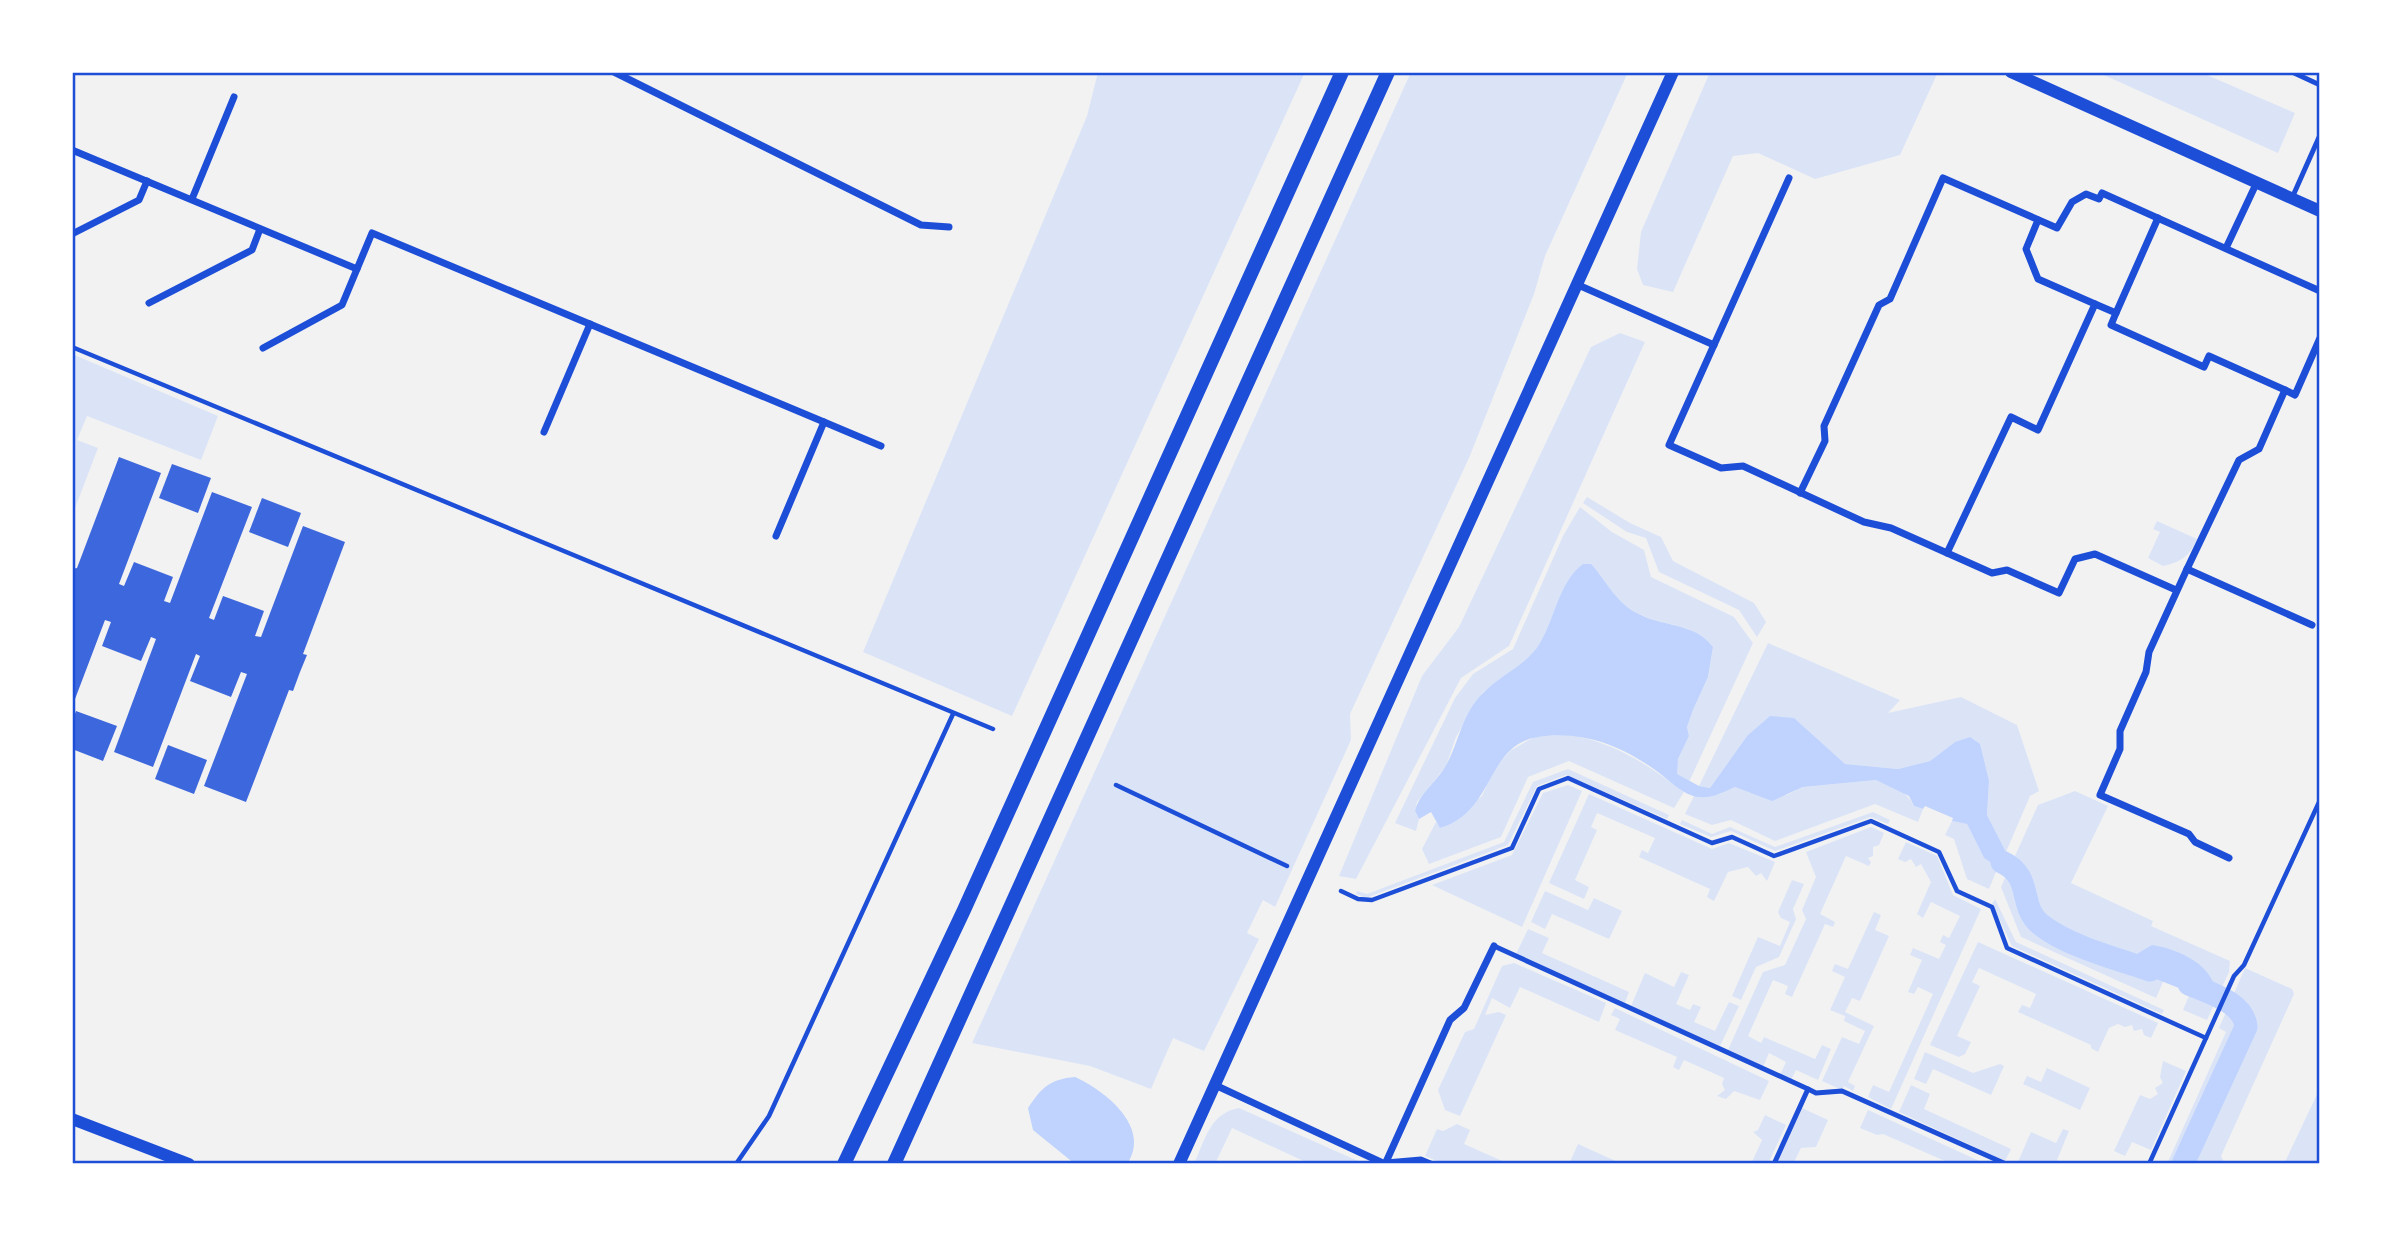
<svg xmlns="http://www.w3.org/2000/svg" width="2392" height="1236" viewBox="0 0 2392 1236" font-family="Karla,sans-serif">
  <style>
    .green { fill: #dbe4f7 }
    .water { fill: #bfd3fe }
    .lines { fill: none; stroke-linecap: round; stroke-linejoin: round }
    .canal { stroke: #bfd3fe; stroke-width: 23 }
    .building { fill: #3d67dc }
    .path { stroke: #1d4ed8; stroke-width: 4.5 }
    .service { stroke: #1d4ed8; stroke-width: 5 }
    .minor { stroke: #1d4ed8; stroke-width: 7 }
    .tertiary { stroke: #1d4ed8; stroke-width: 12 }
    .secondary { stroke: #1d4ed8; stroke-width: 14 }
    .neatline { fill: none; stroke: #1d4ed8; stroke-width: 2.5 }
  </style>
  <rect width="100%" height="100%" fill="#f2f2f2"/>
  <g class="green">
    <path d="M1098,72H1305L1012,716L863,652L1087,116Z"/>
    <path d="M1411,72H1628L1545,256L1534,294L1469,458L1350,714L1351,740L1275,907L1263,900L1247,933L1259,939L1204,1051L1173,1038L1151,1089L1090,1066L972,1043Z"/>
    <path d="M1710,72H1938L1900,155L1815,179L1758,153L1733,156L1673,292L1643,285L1637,269L1641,232Z"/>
    <path d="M2097,72H2200L2295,113L2278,153Z"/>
    <path d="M1620,333L1645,342L1509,646L1461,678L1356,879L1339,876L1422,676L1459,627L1591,347Z"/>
    <path d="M72,354L218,416L201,460L87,416L77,440L98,448L72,516Z"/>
    <path d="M1587,497L1630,523L1661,537L1673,561L1754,603L1766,622L1757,637L1739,610L1659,572L1646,538L1627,532L1583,503Z"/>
    <path d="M1580,507L1612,532L1644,550L1651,577L1734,617L1753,643L1689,782L1676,774L1678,759L1689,736L1687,727L1693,710L1708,677L1713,647C1695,623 1662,626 1637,613C1619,604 1610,589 1599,573L1565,587L1542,641L1530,658L1483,692L1456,737L1446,766L1417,802L1415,811L1419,819L1416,831L1395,823L1455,698L1473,674L1513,649L1563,536Z"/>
    <path d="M2157,521L2197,539C2190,556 2181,562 2163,566L2148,558L2160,532L2153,529Z"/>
    <path d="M1768,643L1900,700L1888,713L1961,697L2017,725L2039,791L2030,796L2006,852L1987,815L1989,781L1955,742L1930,761L1898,769L1845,764L1825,748L1747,736L1710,788L1699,786Z"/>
    <path d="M1569,734C1617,744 1645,763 1684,792L1674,808L1569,761L1528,777L1501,837L1429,864L1422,849L1436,822L1441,828L1482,796L1494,768L1510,751L1534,737Z"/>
    <path d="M1568,769L1669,815L1667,819L1566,775L1537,786L1508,845L1366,898L1356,894L1357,891L1367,894L1504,842L1533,782Z"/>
    <path d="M1876,780C1892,785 1906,790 1914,806L1923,809L1918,822L1875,804L1775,841L1731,820L1712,825L1685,814L1694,796L1720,794L1735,787L1751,793L1787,795L1803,787Z"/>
    <path d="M1568,785L1582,791L1522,927L1432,885L1512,855L1543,793Z"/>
    <path d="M2075,791L2108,806L2071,883L2153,921L2151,926L2230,961L2229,972L2207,1020L2183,1010L2191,991L2209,1000L2214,998L2139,953L2120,960L2121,965L2164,980L2156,998L2021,937L2001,887L2038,805Z"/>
    <path d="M1589,794L1712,849L1729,843L1775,862L1767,881L1761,873L1756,876L1748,867L1728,872L1714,901L1707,897L1710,889L1639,857L1642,850L1648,853L1655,838L1597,813L1591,827L1597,830L1575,880L1589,887L1584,899L1549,883Z"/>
    <path d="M1873,812L1890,820L1888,824L1871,817L1775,851L1731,831L1711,837L1680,824L1682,820L1712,834L1730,827L1775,847Z"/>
    <path d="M1952,821L1967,824L1984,858L1998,867L1989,889L1967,879L1954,839L1945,835Z"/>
    <path d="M1871,827L1884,833L1879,845L1873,847V856L1868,858L1871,862L1869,866L1846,856L1820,914L1835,922L1833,927L1825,924L1792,997L1785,994L1788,986L1773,980L1748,1036L1761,1043L1764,1037L1815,1059L1822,1045L1831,1049L1818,1080L1796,1070L1791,1080L1780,1075L1786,1062L1769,1053L1763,1067L1728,1050L1763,972L1785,965L1806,919L1802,910L1816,877L1806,852Z"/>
    <path d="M1906,842L1937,856L1953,895L1981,909L1891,1109L1868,1097L1873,1085L1889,1092L1933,994L1918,987L1914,994L1908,992L1922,960L1910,955L1913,948L1939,959L1946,945L1940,942L1943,935L1949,938L1960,916L1931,902L1923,918L1917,914L1931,882L1921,864L1916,867L1911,859L1905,862L1898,859Z"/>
    <path d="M1792,880L1804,884L1793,909L1796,919L1779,957L1756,967L1741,1000L1732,996L1758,937L1780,946L1790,922L1781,918L1778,912Z"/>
    <path d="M1545,891L1588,910L1594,898L1622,911L1609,939L1552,914L1545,929L1531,922Z"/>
    <path d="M1995,899L2016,942L2164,1010L2162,1014L2012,946L1992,904Z"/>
    <path d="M1874,912L1881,915L1875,930L1889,936L1860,1001L1852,998L1845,1012L1874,1026L1848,1082L1855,1086L1853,1091L1844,1086L1842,1090L1822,1081L1842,1037L1859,1044L1865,1031L1844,1021L1845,1016L1830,1010L1845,977L1832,971L1835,964L1848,969Z"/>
    <path d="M1528,929L1549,938L1542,953L1629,992L1625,1003L1516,954Z"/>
    <path d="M1978,942L2158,1023L2151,1038L2144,1035L2142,1029L2134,1031L2132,1025L2125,1027L2118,1024L2109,1028L2098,1052L2091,1048V1045L2018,1012L2022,1005L2030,1008L2036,994L1979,968L1972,982L1980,986L1957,1036L1971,1042L1965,1054L1959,1057L1930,1045Z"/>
    <path d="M1514,963L1606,1003L1599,1022L1520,987L1510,1008L1492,998L1485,1015L1499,1012L1506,1015L1460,1116L1445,1110L1438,1090L1465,1032L1474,1029L1502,966Z"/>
    <path d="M2245,968L2292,989L2294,994L2221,1156L2225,1164H2167L2226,1032L2219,1028Z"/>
    <path d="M1681,972L1689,975L1676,1004L1690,1010L1693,1004L1701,1007L1694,1022L1715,1031L1729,1002L1739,1006L1720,1046L1631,1006L1645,973L1674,987Z"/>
    <path d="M1615,1008L1769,1081L1760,1100L1734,1091L1726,1099L1717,1096L1725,1090L1722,1084L1724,1078L1684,1060L1679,1070L1673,1067L1677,1057L1615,1030L1620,1019L1611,1015Z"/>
    <path d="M1925,1052L1973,1073L2000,1064L2004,1066L1991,1095L1933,1069L1926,1084L1914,1079Z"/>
    <path d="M2163,1061L2186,1071L2151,1150L2132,1142L2125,1156L2114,1151L2140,1095L2150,1099L2158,1094L2155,1088L2163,1083L2160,1077Z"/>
    <path d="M2047,1068L2090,1088L2080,1110L2023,1084L2027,1076L2041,1082Z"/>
    <path d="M1911,1085L1930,1094L1924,1109L2011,1149L2005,1161L1899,1112Z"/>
    <path d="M2320,1088V1164L2307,1161L2305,1164H2284Z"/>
    <path d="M1239,1108L1358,1161L1359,1164H1310L1232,1128L1215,1164H1194C1205,1140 1210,1113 1239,1108Z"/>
    <path d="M1802,1108L1828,1120L1816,1147L1801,1148L1793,1164H1777Z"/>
    <path d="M1868,1110L1986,1164H1952L1883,1134L1877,1135L1860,1128Z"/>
    <path d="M1765,1115L1786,1125L1768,1164H1751L1762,1140L1753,1132L1758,1130Z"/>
    <path d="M1457,1124L1470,1130L1464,1144L1509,1164H1444L1425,1156L1437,1129L1443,1131Z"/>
    <path d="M2063,1129L2069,1131L2057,1160L2065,1164H2017L2031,1132L2056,1143Z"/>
    <path d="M1578,1144L1620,1163V1164H1569Z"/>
  </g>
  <g class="water">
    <path d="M1583,564H1591C1606,580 1614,600 1635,612C1660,627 1695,622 1713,647L1708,677L1693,710L1687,727L1689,736L1678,759L1677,774L1699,786L1710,788L1747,736L1770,716L1794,718L1845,764L1898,769L1930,761L1955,742L1970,737L1980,744L1989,781L1987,815L2006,852L1998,867L1984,858L1967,824L1952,821L1953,818L1925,806L1923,809L1914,806L1909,796L1876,780L1803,787L1772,801L1735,787C1724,792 1711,799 1699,797C1684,796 1670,781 1658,772C1622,746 1583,730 1538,737C1485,745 1496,811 1440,828L1431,812L1419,819L1415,811C1419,794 1436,782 1445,767C1459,744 1461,714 1484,692C1502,674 1527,665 1540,643C1555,618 1559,582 1583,564Z"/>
    <path d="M2152,945C2179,949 2216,966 2216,996L2209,1000L2121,965L2122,955L2130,958Z"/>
    <path d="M1075,1077C1104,1090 1152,1127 1127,1164H1075L1033,1130L1028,1108C1041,1088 1050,1079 1075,1077Z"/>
  </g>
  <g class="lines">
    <g class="canal">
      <path d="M2002,862C2034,877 2018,906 2040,924C2067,946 2117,959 2150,970"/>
      <path d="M2183,1164L2246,1027C2244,1002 2209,993 2189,984"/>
    </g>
  </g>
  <g class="building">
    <path d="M119,457L161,473L119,584L124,586L134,562L173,577L164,601L170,603L212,492L252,507L209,618L214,620L223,596L264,611L255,636L261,637L303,526L345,542L303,654L307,655L300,672L293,691L289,690L246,802L204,786L247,674L241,672L231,697L190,681L200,656L196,654L153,767L114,752L156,639L151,637L141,661L102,646L111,622L105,620L72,707V569L77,568Z"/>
    <path d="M172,464L211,478L198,513L159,498Z"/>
    <path d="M262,498L301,513L288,547L249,532Z"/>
    <path d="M76,711L117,726L103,761L72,749V722Z"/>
    <path d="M168,745L207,760L194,794L155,779Z"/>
  </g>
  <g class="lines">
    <g class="path">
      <path d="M72,347L993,729"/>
      <path d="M1116,785L1287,866"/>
      <path d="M1341,891L1358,899L1372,900L1512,848L1539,789L1568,778L1712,843L1732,837L1774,856L1871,821L1939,852L1957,891L1992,907L2007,948L2206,1038"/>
      <path d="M736,1164L769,1116L953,714"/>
      <path d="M2149,1164L2234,976L2244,965L2320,800"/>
    </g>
    <g class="service">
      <path d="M2292,72L2320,85"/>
      <path d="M2292,198L2320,135"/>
      <path d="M1494,946L1808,1089L1816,1093L1842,1091L2006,1164"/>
      <path d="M1386,1162L1421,1159L1433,1164"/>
      <path d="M1774,1164L1808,1089"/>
    </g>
    <g class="minor">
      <path d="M614,72L921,225L949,227"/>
      <path d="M72,150L357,269L372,233L824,422L776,536"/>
      <path d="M1789,178L1669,445L1721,468L1743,466L1864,522L1891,528L1992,573L2007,570L2059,593L2075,559L2095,554L2176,590"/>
      <path d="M192,199L234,97"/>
      <path d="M72,234L139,200L147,181"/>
      <path d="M2226,248L2257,182"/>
      <path d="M1576,284L1714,345"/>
      <path d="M149,303L252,250L260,229"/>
      <path d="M2095,304L2116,313L2111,325L2204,367L2209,356L2285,390"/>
      <path d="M2116,313L2158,218"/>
      <path d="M263,348L342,305L357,269"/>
      <path d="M824,422L881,446"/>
      <path d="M544,432L590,324"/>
      <path d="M1800,493L1825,441L1824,426L1879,305L1890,299L1943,178L2057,228L2072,202L2086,194L2099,199L2102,193L2320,291"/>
      <path d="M1947,553L2011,417L2038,430L2095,304L2038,279L2026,249L2038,220"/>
      <path d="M2187,569L2239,460L2259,449L2285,390L2295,395L2320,338"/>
      <path d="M2229,858L2195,842L2189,834L2100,795L2120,749V731L2146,672L2149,652L2187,569L2312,625"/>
      <path d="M1215,1085L1385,1164"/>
      <path d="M1386,1162L1450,1020L1464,1008L1494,946"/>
    </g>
    <g class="tertiary">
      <path d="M2011,72L2320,211"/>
      <path d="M72,1119L189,1164"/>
      <path d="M1179,1164L1673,72"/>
    </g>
    <g class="secondary">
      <path d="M844,1164L964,910L1342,72"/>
      <path d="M894,1164L1388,72"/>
    </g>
  </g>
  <rect width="2392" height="1236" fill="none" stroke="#ffffff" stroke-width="147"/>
  <rect x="74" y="74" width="2244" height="1088" class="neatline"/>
</svg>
